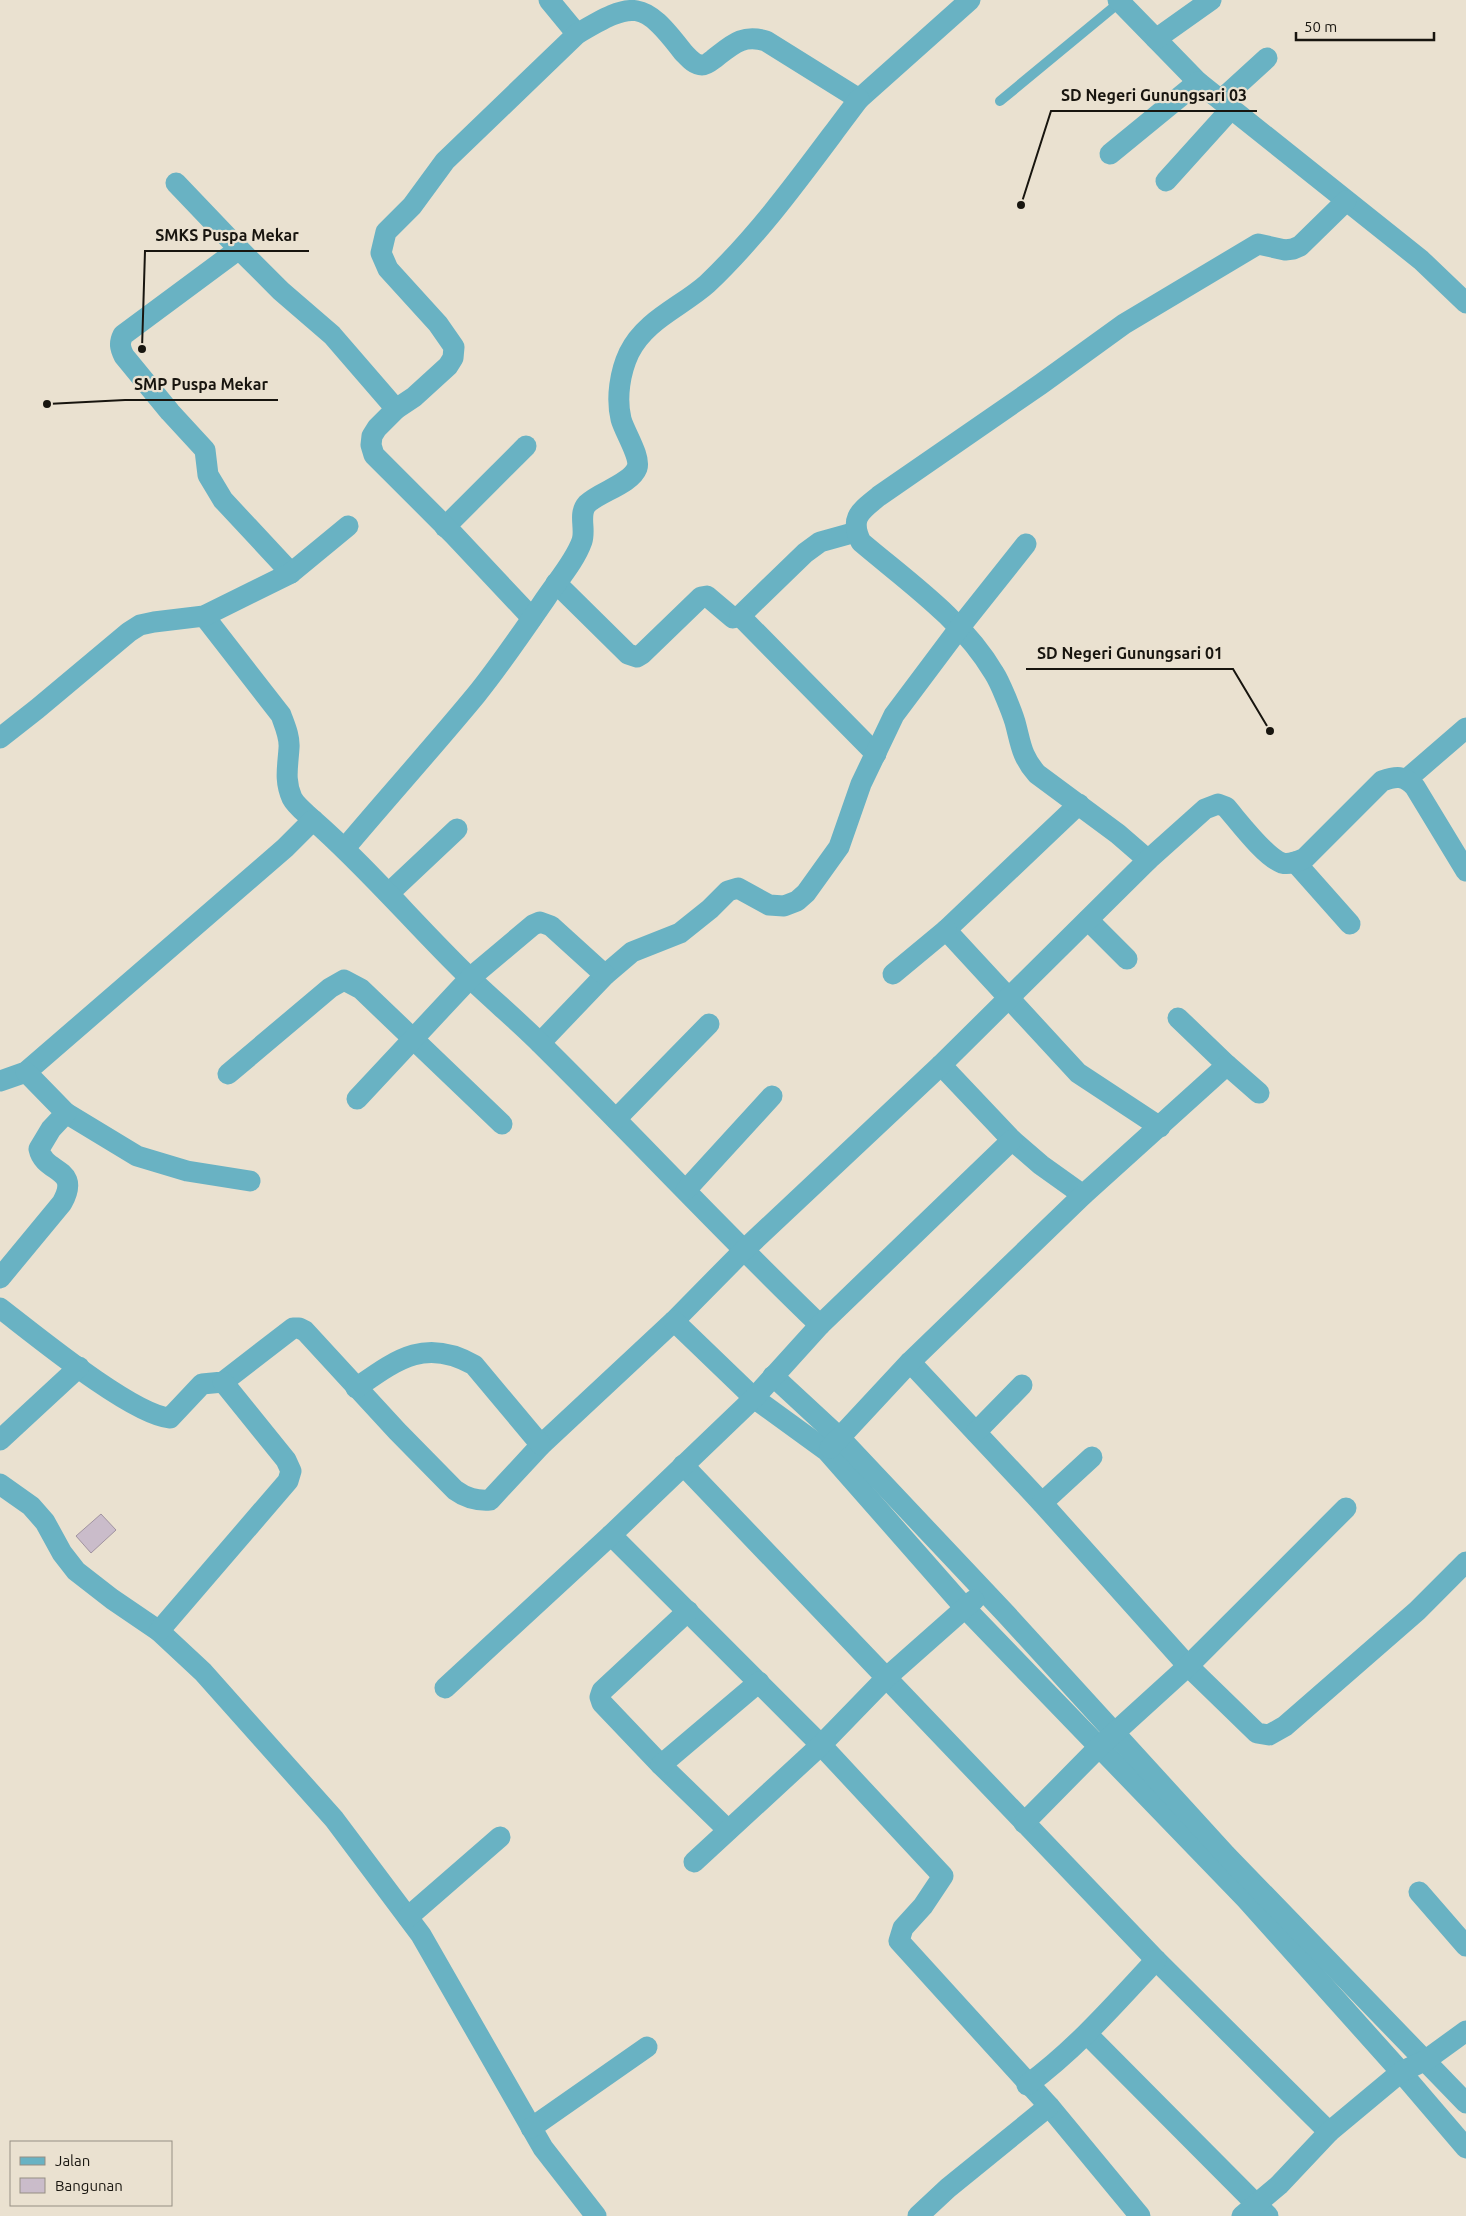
<svg xmlns="http://www.w3.org/2000/svg" width="1466" height="2216" viewBox="0 0 1466 2216" font-family="Ubuntu,sans-serif">
  <style>
    .building { fill: #cabcca; stroke: #a193a0 }
    .lines { fill: none; stroke-linecap: round; stroke-linejoin: round }
    .service { stroke: #69b2c3; stroke-width: 10 }
    .minor { stroke: #69b2c3; stroke-width: 21 }
    .leader { fill: none; stroke: #18150f; stroke-width: 2 }
    .callout-dot { fill: #18150f; stroke: #eae1d0; stroke-width: 2 }
    .callout-label { font-size: 16px; text-anchor: middle; font-weight: bold; fill: #18150f; stroke: #eae1d0; stroke-width: 4.5; stroke-linejoin: round; paint-order: stroke }
  </style>
  <rect width="100%" height="100%" fill="#eae1d0"/>
  <path class="building" d="M101,1514L116,1530L91,1553L76,1536Z"/>
  <g class="lines">
    <path class="service" d="M1000,101L1120,2"/>
    <g class="minor">
      <path d="M549,0L577,34"/>
      <path d="M1118,0L1198,82L1421,260L1466,303"/>
      <path d="M1156,39L1211,0"/>
      <path d="M1221,100L1267,58"/>
      <path d="M1110,154L1198,82"/>
      <path d="M1166,181L1231,109"/>
      <path d="M176,183L239,249L281,291L332,335L396,409"/>
      <path d="M239,249L123,335C119,343 120,348 124,356L170,412L205,450L208,475L223,500L291,573"/>
      <path d="M445,527L526,446"/>
      <path d="M556,583L628,654L637,657L642,654L701,597L707,596L733,618L740,616L805,553L820,542L856,532"/>
      <path d="M204,616L281,715C285,726 290,737 289,748C288,766 284,780 292,798C296,806 307,814 313,820"/>
      <path d="M740,616L876,754"/>
      <path d="M532,618L454,535L374,455L371,445L372,436L377,428L396,409L414,397L448,366L453,358L454,347L438,324L388,269L381,253L386,232L412,206L445,161L577,34C634,0 643,0 683,52C688,57 694,65 702,65C707,65 711,61 715,58C733,44 743,34 766,41L859,99L970,0"/>
      <path d="M0,738L37,709L129,632L140,625L154,622L204,616L291,573L348,526"/>
      <path d="M1407,779L1466,728"/>
      <path d="M1079,804L946,930L1078,1073L1160,1127"/>
      <path d="M345,848C388,797 433,747 476,695C501,664 524,630 546,598C558,580 575,561 582,541C586,529 578,514 587,504C599,492 631,484 637,468C641,457 624,431 621,419C616,398 620,372 629,353C645,320 681,307 707,284C765,229 811,162 859,99"/>
      <path d="M1148,860L1118,834L1037,774C1021,756 1021,744 1015,722C1012,712 1000,682 994,673C962,619 908,582 861,542C849,517 861,511 879,496L1041,384L1124,324L1258,244L1285,250L1293,249L1300,246L1346,201"/>
      <path d="M1295,862L1350,924"/>
      <path d="M389,893L457,829"/>
      <path d="M1088,920L1127,959"/>
      <path d="M893,974L946,930"/>
      <path d="M1178,1018L1227,1065"/>
      <path d="M540,1043L605,975L632,952L680,933L710,909L728,891L738,888L769,905L784,906L797,901L806,893L839,847L861,784L894,715L960,627L1026,544"/>
      <path d="M941,1065L1012,1140L1041,1165L1083,1195"/>
      <path d="M228,1074L330,988L344,980L361,989L502,1124"/>
      <path d="M0,1081L26,1072L285,848L313,820C369,869 417,927 471,979C494,1001 519,1022 543,1046C636,1138 725,1234 820,1325"/>
      <path d="M357,1099L470,978L533,925L540,922L551,926L605,975"/>
      <path d="M66,1113L137,1156L187,1171L250,1181"/>
      <path d="M616,1119L709,1024"/>
      <path d="M686,1190L772,1096"/>
      <path d="M0,1278L62,1203C82,1167 44,1174 39,1149L51,1129L66,1113L26,1072"/>
      <path d="M0,1308C34,1334 132,1415 170,1418L202,1384L223,1382L293,1328H299L305,1331L397,1431L455,1490C466,1498 476,1501 490,1500L541,1445L674,1321L743,1251L941,1065L1148,860L1205,809L1218,804L1226,807C1239,822 1265,857 1282,863C1290,865 1298,861 1305,858L1382,781C1396,776 1404,775 1415,787L1466,871"/>
      <path d="M674,1321L754,1398L827,1451L965,1608L1246,1899L1401,2072L1466,2148"/>
      <path d="M910,1362L1042,1503L1188,1666L1257,1733L1269,1735L1285,1726L1417,1611L1466,1562"/>
      <path d="M773,1376L840,1438L1006,1614L1226,1855L1466,2103"/>
      <path d="M356,1388C396,1360 425,1337 474,1365L541,1445"/>
      <path d="M976,1432L1022,1385"/>
      <path d="M0,1440L79,1367"/>
      <path d="M830,1448L910,1362L1083,1195L1227,1065L1259,1093"/>
      <path d="M683,1465L1156,1960L1329,2132"/>
      <path d="M0,1484L31,1506L45,1522L62,1553L76,1571L112,1599L159,1631L203,1672L334,1819L421,1935L543,2148L596,2216"/>
      <path d="M1042,1503L1092,1457"/>
      <path d="M611,1535L821,1745L943,1876L923,1906L903,1928L899,1941L1049,2106L1140,2216"/>
      <path d="M688,1611L602,1691L600,1697L602,1703L661,1765L728,1830"/>
      <path d="M159,1631L288,1481L291,1471L286,1460L223,1382"/>
      <path d="M445,1688L611,1535L754,1398L820,1325L1012,1140"/>
      <path d="M661,1765L759,1682"/>
      <path d="M1024,1823L1100,1746L1188,1666L1346,1508"/>
      <path d="M694,1862L821,1745L887,1677L974,1600"/>
      <path d="M1419,1892L1466,1946"/>
      <path d="M408,1917L500,1837"/>
      <path d="M1087,2034L1268,2216"/>
      <path d="M1027,2085C1076,2049 1115,2004 1156,1960"/>
      <path d="M531,2128L647,2047"/>
      <path d="M918,2216L948,2188L1049,2106"/>
      <path d="M1242,2216L1279,2185L1329,2132L1401,2072L1426,2060L1466,2031"/>
    </g>
  </g>
  <path class="leader" d="M1021 205L1051 111H1257M142 349L145 251H309M47 404L125 400H278M1270 731L1233 669H1026"/>
  <g class="callout-dot">
    <circle cx="1021" cy="205" r="5"/>
    <circle cx="142" cy="349" r="5"/>
    <circle cx="47" cy="404" r="5"/>
    <circle cx="1270" cy="731" r="5"/>
  </g>
  <g class="callout-label">
    <text x="1154" y="101">SD Negeri Gunungsari 03</text>
    <text x="227" y="241">SMKS Puspa Mekar</text>
    <text x="201" y="390">SMP Puspa Mekar</text>
    <text x="1130" y="659">SD Negeri Gunungsari 01</text>
  </g>
  <rect x="10" y="2141" width="162" height="65" fill="#eae1d0" stroke="#968f83"/>
  <rect x="20" y="2157" width="25" height="8" fill="#69b2c3" stroke="#968f83"/>
  <text x="55" y="2166" font-size="15" fill="#18150f">Jalan</text>
  <rect x="20" y="2178" width="25" height="15" fill="#cabcca" stroke="#968f83"/>
  <text x="55" y="2191" font-size="15" fill="#18150f">Bangunan</text>
  <path d="M1296 32v8h138v-8" fill="none" stroke="#18150f" stroke-width="2.5"/>
  <text x="1304" y="32" font-size="15" fill="#18150f" stroke="#eae1d0" stroke-width="4" paint-order="stroke">50 m</text>
</svg>
